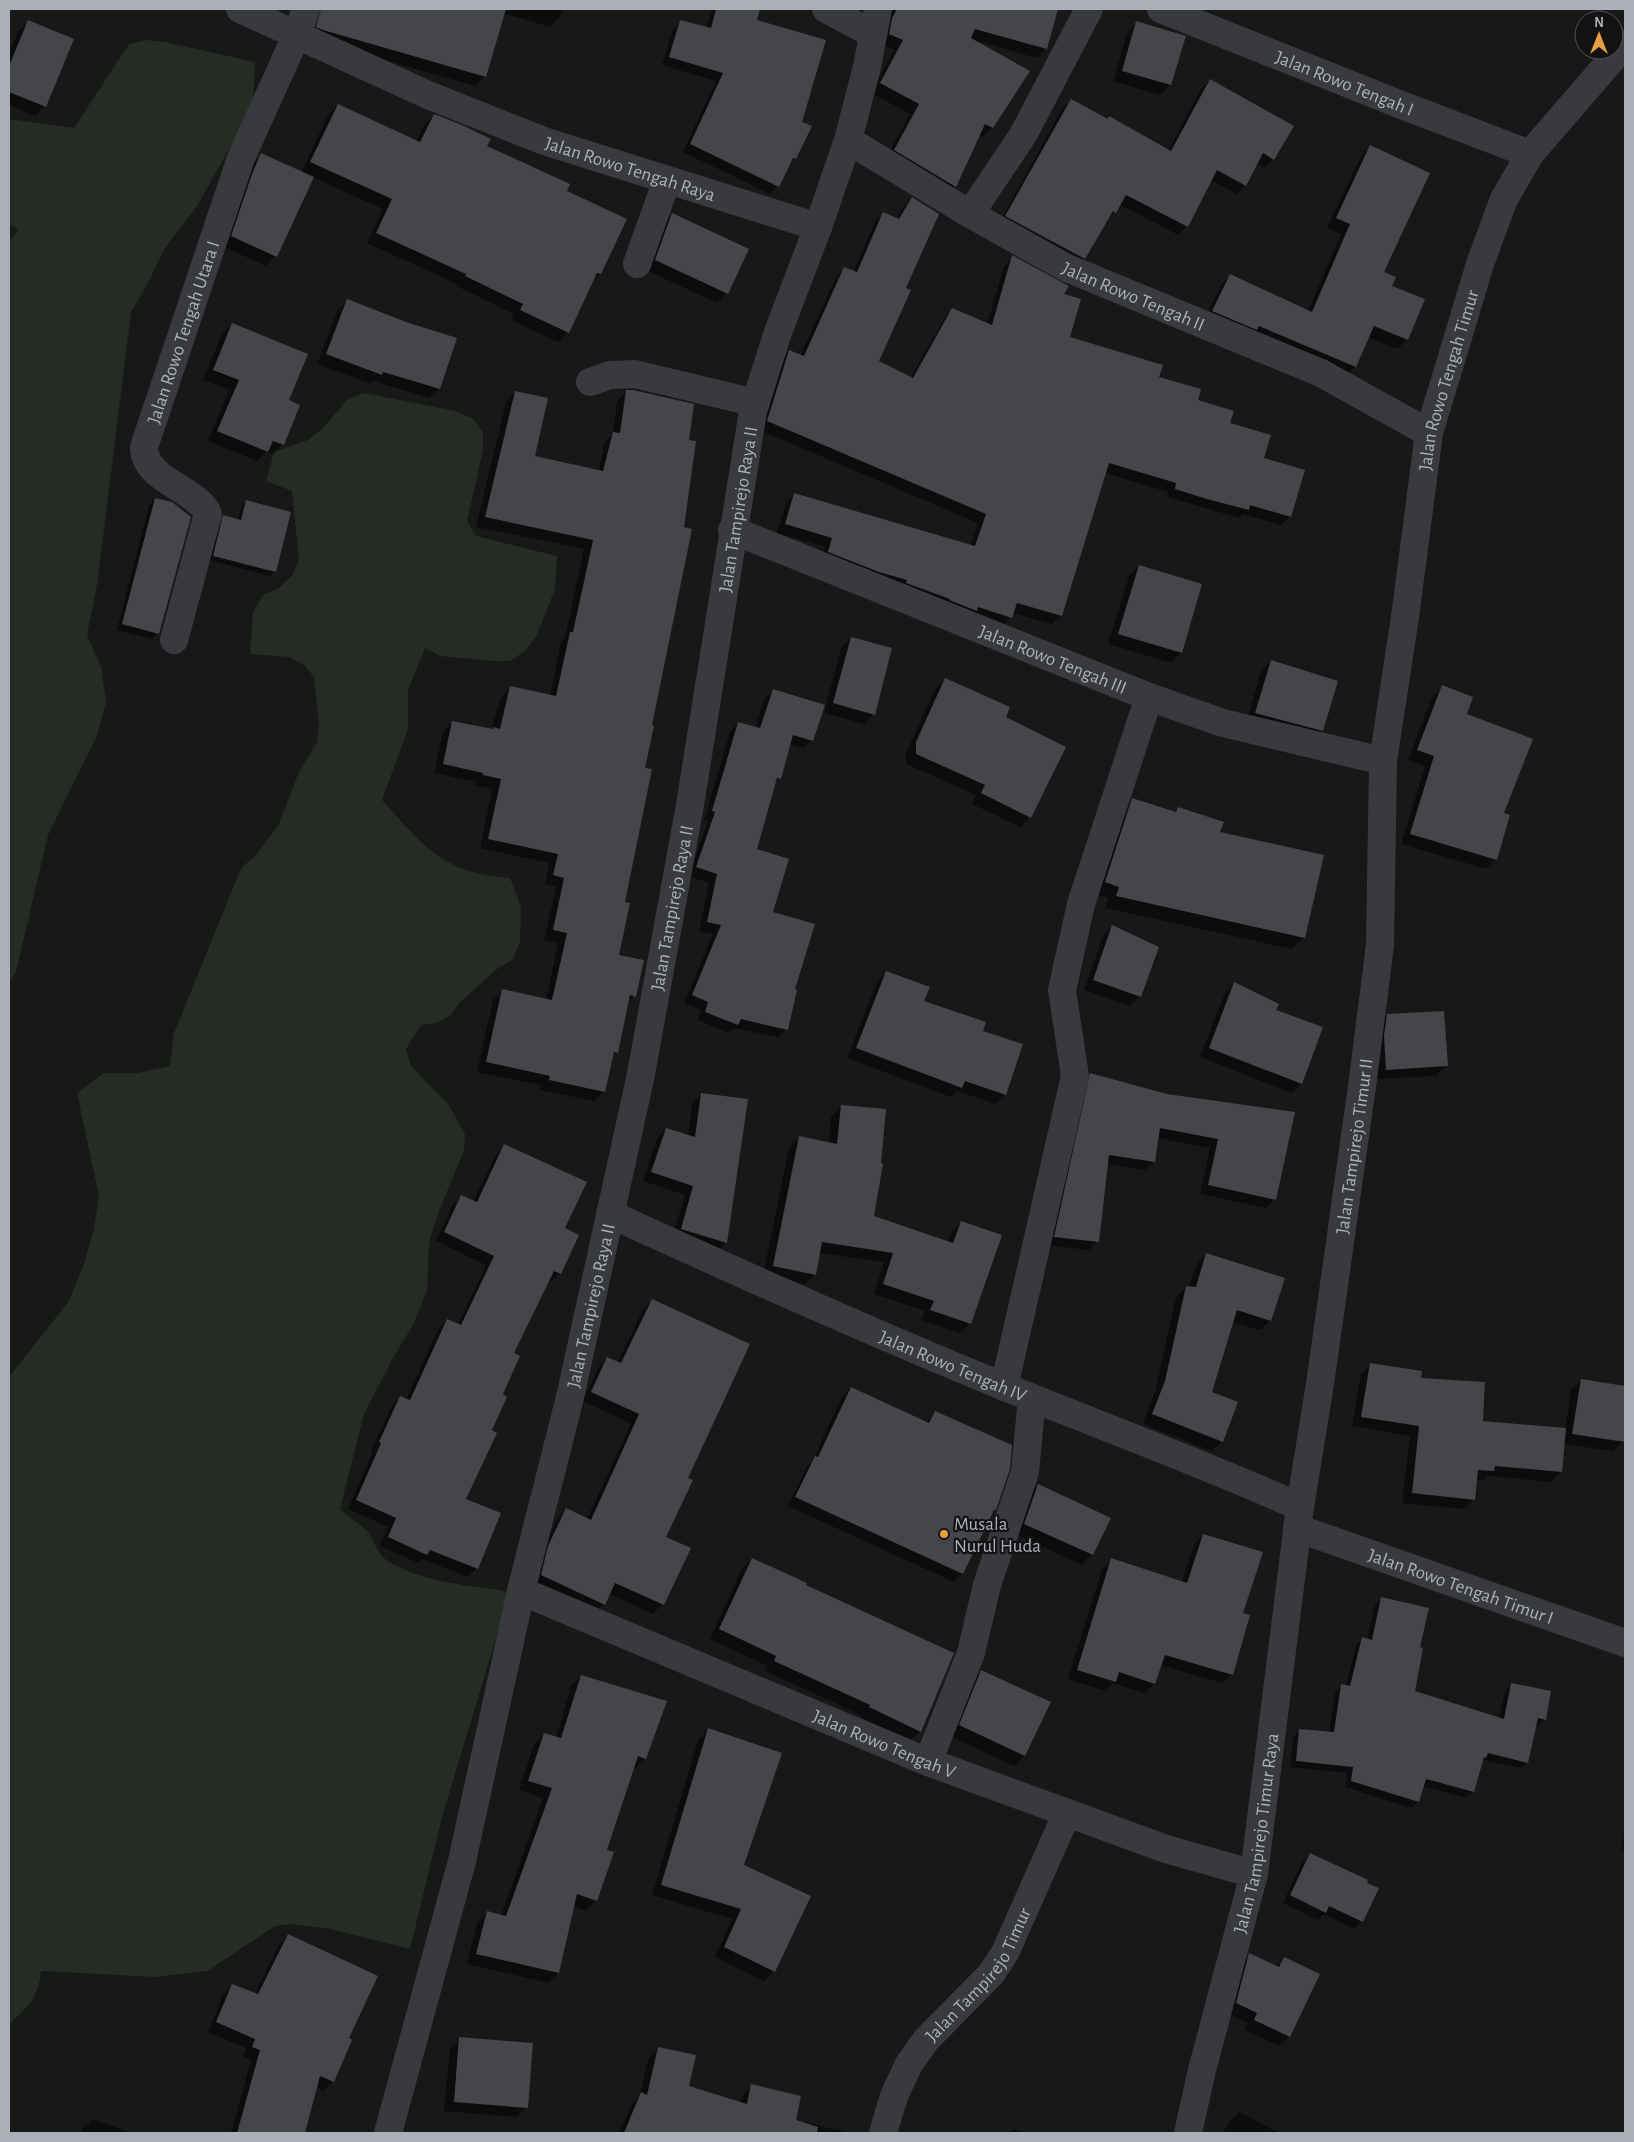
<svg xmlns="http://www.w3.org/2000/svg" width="1634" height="2142" viewBox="0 0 1634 2142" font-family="'Alegreya Sans',sans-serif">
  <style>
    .green { fill: #242c24 }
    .shadow { fill: #0007 }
    .building { fill: #454649 }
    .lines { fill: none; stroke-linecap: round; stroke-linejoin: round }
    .minor { stroke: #393a3e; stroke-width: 28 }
    .poi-dot { fill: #e59f44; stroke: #131314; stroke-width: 2 }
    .labels { text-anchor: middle; stroke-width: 4.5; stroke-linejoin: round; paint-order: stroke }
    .street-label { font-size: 19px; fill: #abb0b8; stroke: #131314 }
    .poi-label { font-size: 19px; fill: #abb0b8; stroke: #131314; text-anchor: start }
  </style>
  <rect width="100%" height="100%" fill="#181819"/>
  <g class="green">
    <path d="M147,40L165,42L255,62L253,106L197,206L165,248L148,283L131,312L97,585L87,635L101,667L106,702L97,736L48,835L16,972L9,981V243L18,229L9,224V119L74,128L129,44Z"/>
    <path d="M364,393L455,411L472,418L483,432V450L467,521L476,536L557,556L555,589L536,637L525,651L510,661H492L440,656L425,648L408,690V729L382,800C425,847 442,873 510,878L521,907L520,942L512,960L497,969L460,1002L450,1016L437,1023L421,1025L406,1049L411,1066L448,1104L465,1134L464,1151L440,1208L429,1242L427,1291L413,1325L394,1356L364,1414L340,1509C345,1514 367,1530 369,1533C376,1544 376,1553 388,1561C423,1583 470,1585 510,1592L442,1817L410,1949L330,1929L292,1924L275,1926L207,1971L155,1977L41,1971C38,1999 28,2006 9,2025V1377L69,1301L84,1264L94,1229L99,1196L77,1093L104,1073H138L170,1066L174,1033L235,883L242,867L255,856L278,826L299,772L317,742L319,725L314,677L304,665L289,657L250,654L253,612L263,595L279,588L292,576L299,560L292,491L266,481L274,452L308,440L323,428L347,400Z"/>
  </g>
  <g class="shadow">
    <path d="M323,9H563L560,17L550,27L503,13L485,76L475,86L314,40Z"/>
    <path d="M712,9H759L755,21L801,123L795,158L788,165L778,186L770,194L683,152L716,81L662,65L673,29L681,21L706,28Z"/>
    <path d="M893,9H1057L1045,49L1036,58L975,40L1028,71L992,128L983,137L979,135L955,186L945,196L885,159L910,114L871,93L894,50L880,43L883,28Z"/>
    <path d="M28,22L45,106L35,116L9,105V54L18,32Z"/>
    <path d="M1137,23L1170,85L1160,95L1113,81L1127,33Z"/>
    <path d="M1210,80L1273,159L1265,168L1257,163L1245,185L1237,194L1211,180L1187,226L1178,235L1119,204L1115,212L1107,221L1084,258L1076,267L998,225L1062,109L1071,101L1107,120L1109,118L1168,151L1201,89Z"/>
    <path d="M338,105L416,142L424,125L434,116L565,192L600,274L592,282L568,332L558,342L511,320L514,314L456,286L457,284L367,243L383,209L312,177L276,256L266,266L222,246L252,165L262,155L301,173L328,115Z"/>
    <path d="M1370,147L1382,272L1390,286L1407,339L1398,349L1368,337L1355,367L1346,376L1204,321L1221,285L1231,275L1308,311L1341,234L1327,228L1361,156Z"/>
    <path d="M912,199L905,289L877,362L910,379L944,319L953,310L987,325L1004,266L1013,257L1062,295L1068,338L1158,378L1196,401L1229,424L1263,459L1303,471L1290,517L1281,525L1243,514L1239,518L1167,497L1168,492L1105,473L1061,616L1052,624L1012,613L1011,617L1002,626L820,560L825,547L777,533L786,503L795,494L970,546L978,523L759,430L780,360L789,351L800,356L836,277L845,268L853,272L875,222L884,214L896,219L903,207Z"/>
    <path d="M672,215L727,293L717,303L646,270L662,225Z"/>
    <path d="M347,301L439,388L429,398L373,381L371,384L317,364L337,311Z"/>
    <path d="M232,324L288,401L283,444L273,454L266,452L257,461L208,441L229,390L203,380L222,334Z"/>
    <path d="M627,391L643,769L618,956L634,996L627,1004L617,1052L611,1057L604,1092L594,1101L540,1090L541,1085L477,1072L493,1000L502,991L546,1000L558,943L544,940L556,887L545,884L549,863L480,848L492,789L474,785L475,782L434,773L443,732L453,722L491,730L501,697L510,687L550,696L561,642L565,638L584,549L476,527L506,402L515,392L534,457L599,471L604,443L613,434L617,401Z"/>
    <path d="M155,499L158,633L152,639L117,630L149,505Z"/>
    <path d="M246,501L275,571L270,576L209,560L219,521L224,517L238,521L242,506Z"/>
    <path d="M1139,566L1181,653L1171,663L1108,644L1129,576Z"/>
    <path d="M851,638L874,714L864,724L824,713L841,648Z"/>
    <path d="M1271,661L1322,730L1312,740L1246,723L1261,671Z"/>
    <path d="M945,680L1004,718L1030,817L1020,827L972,804L976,795L906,764V753L935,689Z"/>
    <path d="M1442,687L1465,714L1496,859L1486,869L1401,844L1425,766L1408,760L1432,697Z"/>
    <path d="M774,690L812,740L804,748L789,744L779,778L775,783L755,850L794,990L787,1029L778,1037L734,1028L728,1033L698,1020L701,1010L684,1003L713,934L699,931L709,883L688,876L708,821L704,820L730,732L738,723L755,728L765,698Z"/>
    <path d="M1133,800L1174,813L1179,808L1304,937L1292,949L1105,908L1108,898L1094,894L1121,811Z"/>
    <path d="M1112,926L1140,996L1130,1006L1084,990L1103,936Z"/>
    <path d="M887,972L923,1002L981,1031L1005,1094L995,1104L957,1091L951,1097L847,1058L877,982Z"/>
    <path d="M1234,984L1274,1011L1322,1027L1301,1084L1292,1093L1200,1057L1225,993Z"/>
    <path d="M1387,1016L1446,1066L1436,1076L1377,1079L1375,1047L1377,1026Z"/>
    <path d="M1091,1075L1167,1095L1293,1113L1274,1200L1266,1208L1200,1194L1210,1148L1157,1138L1154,1162L1145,1170L1106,1164L1098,1241L1089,1250L1046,1245L1082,1083Z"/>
    <path d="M702,1094L726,1242L717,1252L672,1238L685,1195L643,1181L657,1138L666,1129L688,1136L692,1104Z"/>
    <path d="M841,1107L872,1217L948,1242L951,1233L961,1223L970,1323L960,1333L921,1320L925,1311L874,1294L884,1262L819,1253L815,1274L805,1284L763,1275L789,1148L799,1138L829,1143L831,1117Z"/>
    <path d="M505,1146L563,1229L560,1273L551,1282L548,1281L513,1354L490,1431L464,1500L477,1568L468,1577L422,1559L418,1563L380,1546L388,1527L348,1509L373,1452L371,1451L392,1406L400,1398L406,1400L438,1329L447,1320L458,1325L486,1265L436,1241L452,1206L461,1197L473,1202L496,1155Z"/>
    <path d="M1206,1254L1270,1320L1260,1330L1232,1322L1211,1393L1222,1441L1212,1451L1143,1424L1155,1392L1176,1297L1186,1287H1189L1197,1264Z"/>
    <path d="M652,1300L687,1479L665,1537L689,1549L662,1604L653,1614L609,1594L604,1604L594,1614L532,1585L540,1557L557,1519L566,1510L587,1519L631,1424L583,1401L598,1368L607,1359L617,1363L643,1310Z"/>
    <path d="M1371,1364L1420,1380L1482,1422L1565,1430L1571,1390L1581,1380L1625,1387V1427L1623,1441L1613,1451L1563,1444L1561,1472L1551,1482L1488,1476L1483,1481L1475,1480L1474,1499L1464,1509L1402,1503L1410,1436L1352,1426L1361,1374Z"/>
    <path d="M851,1388L926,1423L935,1412L995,1510L991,1513L962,1573L954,1582L788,1506L807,1466L813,1460L842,1397Z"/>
    <path d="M1038,1485L1109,1518L1092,1555L1082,1565L1015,1534L1028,1495Z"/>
    <path d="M1203,1535L1241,1614L1232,1674L1222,1683L1160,1665L1154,1684L1144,1693L1113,1683L1105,1691L1068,1679L1102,1569L1112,1559L1182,1582L1194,1545Z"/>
    <path d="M752,1559L805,1586L920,1731L910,1741L860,1717L861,1715L765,1671L767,1666L710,1639L742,1569Z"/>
    <path d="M1382,1598L1419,1648L1414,1692L1499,1719L1505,1691L1511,1685L1544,1719L1538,1726L1536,1725L1527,1762L1521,1768L1482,1760L1473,1792L1466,1798L1423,1786L1418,1802L1411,1808L1345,1787L1347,1773L1290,1767L1293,1737L1300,1730L1329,1733L1335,1692L1342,1686H1346L1356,1645L1363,1639L1367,1640L1375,1605Z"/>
    <path d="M981,1671L1049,1702L1024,1756L1014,1766L950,1736L971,1681Z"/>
    <path d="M581,1676L645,1758L635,1768L633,1767L606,1850L612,1853L596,1901L586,1911L573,1906L558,1973L548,1983L467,1964L477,1923L487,1913L501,1916L543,1798L519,1790L534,1744L544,1734L556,1738L571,1686Z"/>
    <path d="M708,1730L742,1866L774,1971L764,1981L715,1957L732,1919L652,1895L698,1740Z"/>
    <path d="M1625,1828V1851L1621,1850Z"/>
    <path d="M1310,1855L1362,1921L1354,1929L1323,1914L1318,1920L1283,1903L1302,1862Z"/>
    <path d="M288,1935L347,2039L333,2081L323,2091L316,2087L303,2133H231L251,2060L243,2056L246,2048L208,2032L223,1995L233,1985L255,1994L279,1945Z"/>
    <path d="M1249,1955L1276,1967L1284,1959L1289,2036L1279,2046L1245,2030L1248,2023L1227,2013L1240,1965Z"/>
    <path d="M460,2039L527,2107L517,2117L444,2111L450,2049Z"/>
    <path d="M658,2049L688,2086L740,2103L742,2096L752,2086L794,2120L843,2131L842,2133H619L632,2104L640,2095L648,2059Z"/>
    <path d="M1239,2112L1279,2133H1223L1229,2122Z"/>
    <path d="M93,2119L132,2133H81L83,2128Z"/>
    <path d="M1013,2129L1024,2133H1009Z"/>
  </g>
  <g class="building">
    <path d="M321,9H506L486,77L323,30L316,27Z"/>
    <path d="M716,9H760L757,20L826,40L802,122L812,126L796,159L793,158L779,187L690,144L723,73L669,57L680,20L711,28Z"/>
    <path d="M897,9H1058L1047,49L975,29L971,38L1030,71L993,128L985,124L956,187L894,150L919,104L880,83L903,40L889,34L892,18Z"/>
    <path d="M28,20L74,39L46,107L9,92V66Z"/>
    <path d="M1136,21L1186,36L1171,85L1122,71Z"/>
    <path d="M1210,79L1294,126L1274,160L1263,153L1246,186L1217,170L1188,227L1126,195L1116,213L1113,211L1085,259L1005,216L1071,99L1108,119L1109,116L1171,151Z"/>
    <path d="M338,104L420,142L434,114L462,125L491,139L487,146L570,184L567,191L627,219L601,274L597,273L569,333L520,310L523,304L465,276L466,274L376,233L392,199L310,162Z"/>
    <path d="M1370,145L1430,173L1384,272L1396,277L1392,286L1425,299L1408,340L1374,326L1356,367L1259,326L1257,330L1212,311L1230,274L1312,312L1350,224L1336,218Z"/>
    <path d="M261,153L314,177L277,257L231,236L252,174Z"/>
    <path d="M912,197L939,214L906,288L911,290L879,361L913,378L952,308L992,325L1012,255L1069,286L1064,294L1081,299L1070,337L1163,365L1159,377L1201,389L1198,400L1234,411L1230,423L1271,435L1264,458L1305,470L1291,517L1250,505L1249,510L1207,499L1175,489L1176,483L1109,463L1062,616L1017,603L1012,618L978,607L977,611L949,600L950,599L906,583L907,580L879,572L828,552L832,538L785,524L794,493L975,546L986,514L767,421L789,350L804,356L844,267L857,272L883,212L899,219Z"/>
    <path d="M672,213L749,249L728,294L655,260Z"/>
    <path d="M347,299L406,322L457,338L440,389L383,372L382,375L326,354Z"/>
    <path d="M232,323L308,354L289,400L300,405L284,445L273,441L268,452L217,431L239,380L213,370Z"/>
    <path d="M626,390H633L694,404L689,440L696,441L684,527L692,529L652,725L654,726L645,768L652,769L625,902L630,903L619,955L644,960L636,997L630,995L618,1053L614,1052L605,1092L549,1080L550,1076L486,1062L502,989L552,1000L567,933L553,930L564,878L553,875L558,854L488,839L501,779L483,775V773L443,764L452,721L493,729V727L500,729L510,686L556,696L570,632H573L593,540L485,517L515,391L548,398L535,456L603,471L613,432L620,433Z"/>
    <path d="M155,498L172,502L191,517L159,634L122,624Z"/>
    <path d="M246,500L291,512L276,572L213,556L223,515L241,520Z"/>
    <path d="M1139,565L1202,584L1182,653L1118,634Z"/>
    <path d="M851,637L892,648L875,715L833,703Z"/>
    <path d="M1271,660L1338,681L1323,731L1255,713Z"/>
    <path d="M945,678L1010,707L1006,717L1066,747L1031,818L981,793L985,785L916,754V742Z"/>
    <path d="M1442,685L1473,697L1467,714L1533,739L1504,813L1510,815L1497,860L1410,834L1434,756L1417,750Z"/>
    <path d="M773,689L825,705L813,741L793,735L781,779L777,778L757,849L789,859L773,912L815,924L795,989L797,990L788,1030L741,1019L738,1025L705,1012L708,1002L692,995L721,925L707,922L717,874L696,867L715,812L712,811L738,722L760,728Z"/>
    <path d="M1132,798L1176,812L1178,807L1224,822L1220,832L1324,855L1305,938L1116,896L1119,887L1105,882Z"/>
    <path d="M1112,925L1159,947L1141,997L1093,980Z"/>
    <path d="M886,971L930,987L924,1001L986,1022L983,1031L1023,1044L1006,1095L965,1081L962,1088L856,1048Z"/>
    <path d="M1234,982L1279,1004L1276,1010L1323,1027L1302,1084L1209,1048Z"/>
    <path d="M1444,1011L1448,1066L1386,1070L1384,1036L1387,1014Z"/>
    <path d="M1090,1073L1167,1094L1295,1112L1276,1200L1208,1185L1218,1139L1160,1128L1155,1162L1109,1155L1099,1242L1054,1237Z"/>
    <path d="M701,1093L748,1099L727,1243L681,1229L693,1186L651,1172L666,1128L695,1137Z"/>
    <path d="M841,1105L886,1109L881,1163L883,1164L874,1216L953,1243L961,1221L1002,1235L971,1324L930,1310L934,1301L883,1284L893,1253L822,1242L816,1275L773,1266L799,1136L837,1144Z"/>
    <path d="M504,1144L587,1182L565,1228L579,1235L561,1274L554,1271L514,1353L520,1356L503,1394L507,1397L492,1430L497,1433L466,1499L501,1513L478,1569L430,1550L427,1555L388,1537L396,1518L356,1500L381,1443L379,1442L400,1396L410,1400L447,1319L461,1325L494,1256L444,1232L461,1195L477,1202Z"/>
    <path d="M1206,1253L1285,1278L1271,1321L1237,1310L1212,1392L1238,1402L1223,1442L1152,1414L1165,1381L1186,1286L1196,1287Z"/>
    <path d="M652,1299L750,1344L688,1478L693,1480L666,1537L691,1548L664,1605L615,1583L605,1605L541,1575L548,1546L566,1508L591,1520L639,1414L591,1392L607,1357L621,1363Z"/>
    <path d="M1370,1363L1422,1371L1421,1378L1485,1382L1483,1421L1566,1428L1562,1472L1495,1466L1494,1471L1478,1470L1475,1500L1412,1493L1419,1426L1361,1417Z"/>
    <path d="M1581,1379L1625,1386V1442L1572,1434Z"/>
    <path d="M851,1387L929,1423L935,1411L1012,1445L1010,1469L996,1510H994L963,1574L795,1497L815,1456L818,1457Z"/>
    <path d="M1038,1484L1111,1518L1093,1555L1024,1524Z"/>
    <path d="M1203,1534L1263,1552L1243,1613L1250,1615L1233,1675L1165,1655L1155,1684L1119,1672L1116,1682L1077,1670L1111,1558L1187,1583Z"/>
    <path d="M752,1558L807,1583L806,1585L954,1653L921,1732L869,1707L870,1705L774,1661L776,1656L719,1629Z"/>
    <path d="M1381,1597L1429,1608L1420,1647L1423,1648L1415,1691L1504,1719L1511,1683L1551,1691L1546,1720L1538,1718L1528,1763L1488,1753L1486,1758L1484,1757L1474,1792L1426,1779L1419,1802L1351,1781L1353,1767L1296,1761L1299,1729L1334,1732L1341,1684L1350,1686L1362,1637L1372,1640Z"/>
    <path d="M981,1670L1051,1702L1025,1756L959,1725Z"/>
    <path d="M581,1675L667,1701L646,1759L638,1756L607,1850L614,1852L597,1901L577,1894L559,1973L476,1954L487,1911L506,1916L552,1788L528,1781L544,1733L561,1738Z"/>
    <path d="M708,1728L782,1753L744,1865L811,1896L775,1972L724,1947L741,1909L661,1885Z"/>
    <path d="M1310,1853L1368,1880L1367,1883L1379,1888L1363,1922L1329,1906L1326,1913L1290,1895Z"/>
    <path d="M288,1934L378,1976L349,2038L352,2040L334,2082L320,2076L305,2133H237L260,2050L252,2047L255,2039L216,2022L232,1984L258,1994Z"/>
    <path d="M1249,1953L1279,1967L1284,1957L1320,1974L1290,2037L1254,2020L1257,2013L1236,2003Z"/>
    <path d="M459,2037L533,2043L528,2108L454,2102Z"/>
    <path d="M658,2047L696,2055L689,2086L747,2104L751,2084L801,2096L796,2120L818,2127L817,2133H624L641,2092L647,2095Z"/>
  </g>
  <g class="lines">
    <g class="minor">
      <path id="s1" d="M240,9L428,95L544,141L818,227"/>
      <path d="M826,9L873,34"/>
      <path id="s2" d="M1161,9L1404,106L1530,154"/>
      <path id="s3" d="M848,140L970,214L1067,268L1321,373L1429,433"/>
      <path d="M970,214L1023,135L1089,9"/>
      <path d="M637,264L667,180"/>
      <path d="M590,382L610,375L635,374L756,403"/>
      <path id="s4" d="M732,530L1149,697L1223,723L1383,761"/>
      <path id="s5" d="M174,640L208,514C198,489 144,481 144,447L241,158L297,34L306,9"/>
      <path id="s6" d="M610,1214C741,1274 872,1333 1005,1387C1103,1427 1203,1463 1300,1507"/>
      <path d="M1004,1387L1075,1076L1062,990L1081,904L1149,697"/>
      <path id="s7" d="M1297,1528L1625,1643"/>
      <path id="s8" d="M521,1591L928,1762L1166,1849L1254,1874"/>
      <path d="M928,1762L971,1653L987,1585L1025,1472L1032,1398"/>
      <path id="s9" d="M388,2133L462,1861L521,1591L570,1397L640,1079L690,805L753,411L777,335L818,227L848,140L867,67L878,9"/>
      <path id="s10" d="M883,2133L894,2096L909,2064L926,2040L991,1974L1005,1953L1067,1813"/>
      <path id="s11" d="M1188,2133L1202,2070L1254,1874L1300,1507L1320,1384L1363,1079L1380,945L1383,761L1405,617L1429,433L1480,264L1504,199L1530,154L1625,44"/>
    </g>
  </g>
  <circle class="poi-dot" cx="944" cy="1534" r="5"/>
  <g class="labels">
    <g class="street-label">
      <text dy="7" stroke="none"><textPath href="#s2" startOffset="198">Jalan Rowo Tengah I</textPath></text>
      <text dy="7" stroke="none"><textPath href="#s1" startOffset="422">Jalan Rowo Tengah Raya</textPath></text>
      <text dy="7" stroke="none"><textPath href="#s3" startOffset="326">Jalan Rowo Tengah II</textPath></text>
      <text dy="7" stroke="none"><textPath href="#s5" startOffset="348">Jalan Rowo Tengah Utara I</textPath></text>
      <text dy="7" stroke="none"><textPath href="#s11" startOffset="1776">Jalan Rowo Tengah Timur</textPath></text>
      <text dy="7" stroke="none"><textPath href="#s9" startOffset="1662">Jalan Tampirejo Raya II</textPath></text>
      <text dy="7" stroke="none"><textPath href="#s4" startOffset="346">Jalan Rowo Tengah III</textPath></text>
      <text dy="7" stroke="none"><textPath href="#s9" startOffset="1258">Jalan Tampirejo Raya II</textPath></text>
      <text dy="7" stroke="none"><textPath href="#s11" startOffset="1002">Jalan Tampirejo Timur II</textPath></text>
      <text dy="7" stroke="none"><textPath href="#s9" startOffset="852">Jalan Tampirejo Raya II</textPath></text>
      <text dy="7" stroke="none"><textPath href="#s6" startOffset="375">Jalan Rowo Tengah IV</textPath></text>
      <text dy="7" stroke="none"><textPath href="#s7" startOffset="174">Jalan Rowo Tengah Timur I</textPath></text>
      <text dy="7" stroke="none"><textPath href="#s8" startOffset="394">Jalan Rowo Tengah V</textPath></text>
      <text dy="7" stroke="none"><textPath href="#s11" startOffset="308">Jalan Tampirejo Timur Raya</textPath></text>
      <text dy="7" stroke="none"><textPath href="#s10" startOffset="188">Jalan Tampirejo Timur</textPath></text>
    </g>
    <g class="poi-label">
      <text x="954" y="1530">Musala<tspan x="954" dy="22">Nurul Huda</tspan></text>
    </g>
  </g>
  <rect width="1634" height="2142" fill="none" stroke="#abb0b8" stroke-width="20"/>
  <g transform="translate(1599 35)"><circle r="24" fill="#131314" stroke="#505256"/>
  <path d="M0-4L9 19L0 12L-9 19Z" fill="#e59f44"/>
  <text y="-8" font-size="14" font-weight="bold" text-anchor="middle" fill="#abb0b8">N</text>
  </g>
</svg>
